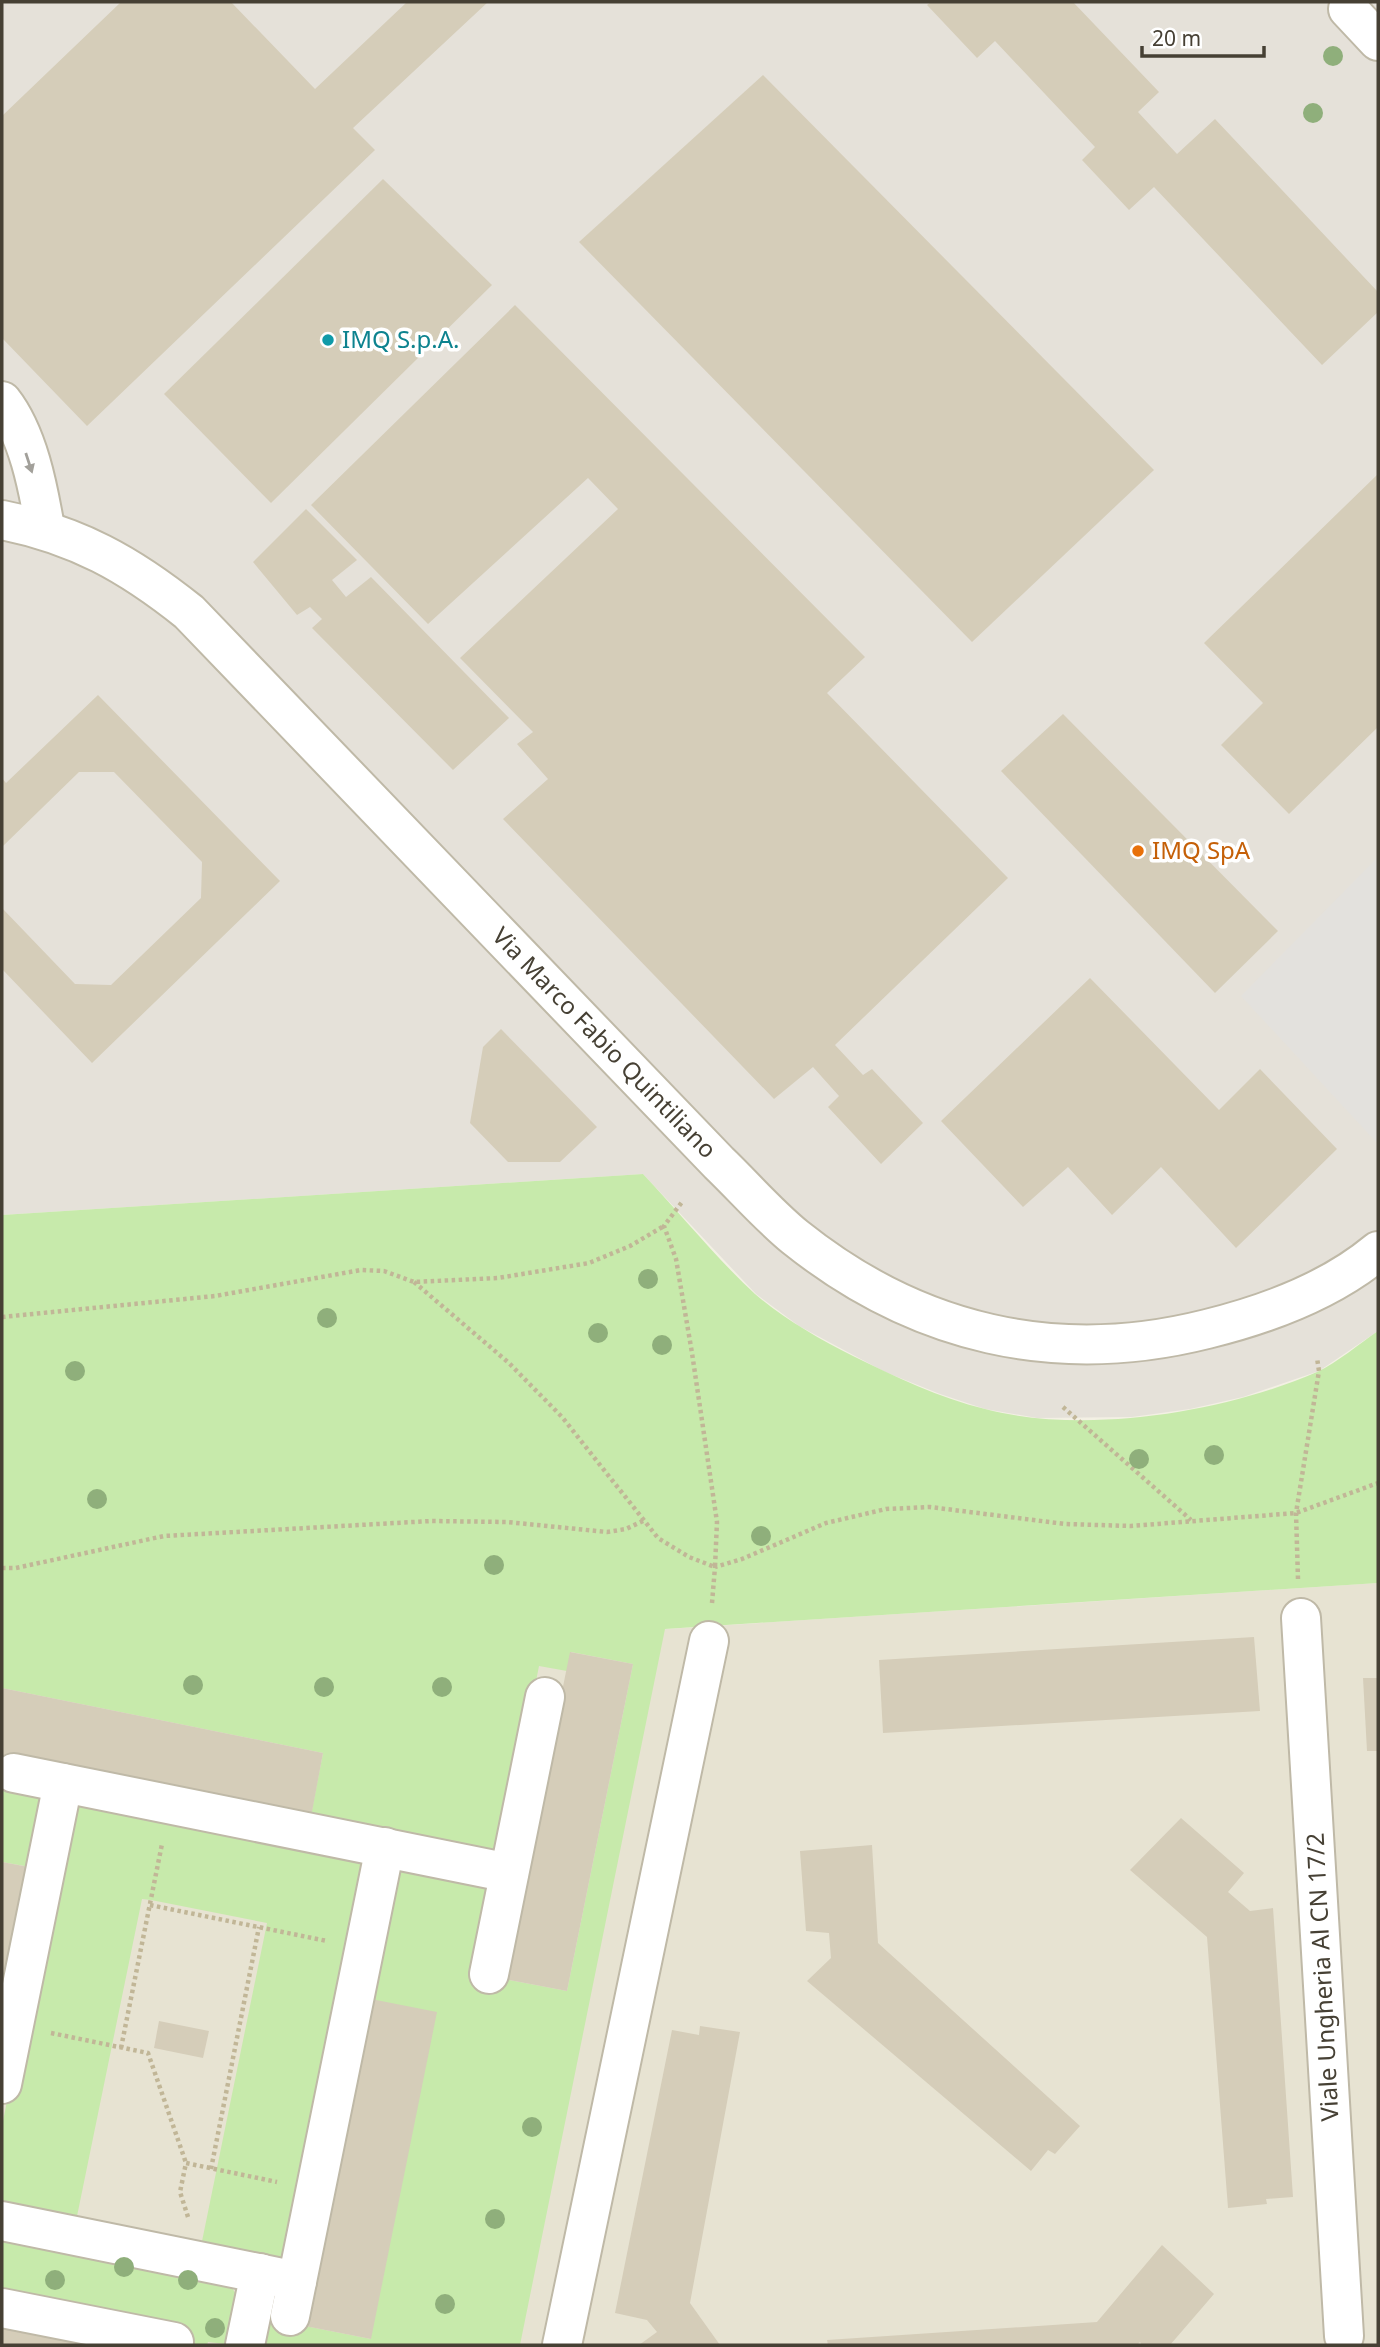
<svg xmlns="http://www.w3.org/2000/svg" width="1380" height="2347" viewBox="0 0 1380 2347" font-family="'Noto Sans',sans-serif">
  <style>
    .residential { fill: #e7e3d2 }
    .industrial { fill: #e5e1d9 }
    .green { fill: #c7eaab }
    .parking { fill: #e3e1dd }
    .building { fill: #d5cdb9 }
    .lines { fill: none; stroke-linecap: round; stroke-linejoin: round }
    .minor-casing { stroke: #bfb9a7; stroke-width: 42 }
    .path { stroke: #c1b697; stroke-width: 4.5; stroke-dasharray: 3.5 3.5; stroke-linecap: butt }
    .minor { stroke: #fff; stroke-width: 38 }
    .tree { fill: #8faf7b }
    .oneway { fill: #a2a09a }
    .culture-dot { fill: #0f9aa8; stroke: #fff; stroke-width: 2.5 }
    .food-dot { fill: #e8710a; stroke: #fff; stroke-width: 2.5 }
    .labels { text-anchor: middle; stroke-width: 7; stroke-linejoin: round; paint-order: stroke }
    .culture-label { font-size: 24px; fill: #0d838f; stroke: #fff; text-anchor: start }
    .food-label { font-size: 24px; fill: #c56008; stroke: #fff; text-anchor: start }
    .street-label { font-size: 24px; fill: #464034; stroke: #fff }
  </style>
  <rect width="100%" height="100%" fill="#f3f0e4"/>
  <path class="residential" d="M1378,1583V2345H2V1672Z"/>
  <path class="industrial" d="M2,2H1378V1331L1319,1371L1243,1397L1190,1409L1132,1417L1037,1418L985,1409L940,1394L885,1372L799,1326L756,1294L643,1174L2,1215Z"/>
  <g class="green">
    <path d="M643,1174C680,1213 715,1257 755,1294C784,1319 819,1339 853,1356C895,1377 940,1398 985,1409C1085,1435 1223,1413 1317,1372C1338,1362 1359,1344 1378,1331V1583L665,1629L520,2345H261L272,2287L280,2321L371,2339L363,1998L391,1860L496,1881L477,1974L567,1991L633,1664L571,1652L567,1671L539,1666L500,1864L309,1825L323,1753L2,1688V1215Z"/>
    <path d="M2,1755L10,1757L52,1791L36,1868L2,1862Z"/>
    <path d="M69,1795L373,1856L290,2269L200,2251L267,1923L151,1900L142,1899L75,2226L2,2211V2126Z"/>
    <path d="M2,2233L225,2277L243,2305L234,2345L208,2342L207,2345H174L2,2298Z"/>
  </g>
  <path class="parking" d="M1378,857V1144L1241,996Z"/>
  <g class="building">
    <path d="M121,2H231L315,89L407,2H488L353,128L375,150L87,426L2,338V116Z"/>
    <path d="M931,2H1073L1159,92L1138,112L1177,154L1215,119L1378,292V312L1322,365L1154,187L1129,210L1082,160L1095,147L995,41L977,58L927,5Z"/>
    <path d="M763,75L1154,470L972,642L579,242Z"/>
    <path d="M383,179L492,285L271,503L164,394Z"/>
    <path d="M515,305L865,657L827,693L1008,878L835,1045L863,1075L872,1069L923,1123L881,1164L828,1107L839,1096L813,1067L774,1099L503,819L548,779L517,744L533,732L460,658L618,509L588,478L428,624L311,505Z"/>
    <path d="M1378,474V727L1289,814L1221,745L1263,703L1204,643Z"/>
    <path d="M306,509L357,560L332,580L346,597L371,577L509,718L453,770L312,628L322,619L310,607L297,615L253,562Z"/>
    <path d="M98,695L280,881L92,1063L2,969V908L75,984L111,985L201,898L202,862L114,772H79L2,847V778L6,783Z"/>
    <path d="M1063,714L1278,931L1215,993L1001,771Z"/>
    <path d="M1090,978L1219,1110L1260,1069L1337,1149L1236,1248L1161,1167L1112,1215L1068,1167L1023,1207L941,1121Z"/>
    <path d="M501,1029L597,1127L560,1162H508L470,1123L483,1047Z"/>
    <path d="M1254,1637L1260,1711L883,1733L879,1660Z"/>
    <path d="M570,1652L633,1664L567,1991L504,1979Z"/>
    <path d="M1363,1678H1378V1751H1367Z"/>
    <path d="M2,1688L323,1753L311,1817L2,1755Z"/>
    <path d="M1181,1818L1244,1873L1228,1892L1250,1911L1273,1908L1293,2197L1266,2199L1267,2204L1228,2208L1207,1937L1130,1870Z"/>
    <path d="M872,1845L878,1943L1080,2126L1055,2154L1048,2150L1031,2171L807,1981L831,1958L829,1933L806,1931L800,1851Z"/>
    <path d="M2,1862L29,1867L2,1995Z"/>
    <path d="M371,1999L437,2012L371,2339L305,2326Z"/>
    <path d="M159,2021L209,2031L203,2058L154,2048Z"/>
    <path d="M700,2026L740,2032L690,2303L720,2345H639L657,2332L647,2320L615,2313L672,2030L699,2035Z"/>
    <path d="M1162,2245L1214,2294L1170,2345H1142L1140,2342L1137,2345H828L827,2340L1097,2322Z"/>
    <path d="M2,2322L112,2345H2Z"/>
  </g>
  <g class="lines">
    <defs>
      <g id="minor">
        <path d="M1348,9L1378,41"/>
        <path d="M2,401C28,434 38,487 45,528"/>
        <path d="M2,520C77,535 129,564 189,612L719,1163C744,1187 768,1215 795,1237C916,1334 1056,1367 1207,1329C1268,1314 1330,1291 1378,1251"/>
        <path d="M1301,1618L1344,2336"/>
        <path d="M14,1773L509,1873"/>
        <path d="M489,1974L545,1697"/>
        <path d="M2,2084L63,1783"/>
        <path d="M2,2221L297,2281"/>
        <path d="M2,2308L174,2342"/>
        <path d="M290,2316L385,1847"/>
        <path d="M245,2345L260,2273"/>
        <path d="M562,2345L709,1641"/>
      </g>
    </defs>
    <use href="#minor" class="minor-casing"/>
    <g class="path">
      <path d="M414,1282L509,1363L562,1417L658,1538L689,1557L715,1567L717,1522L692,1353L676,1259L664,1226L682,1202"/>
      <path d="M2,1317L215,1296L361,1270L384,1271L414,1282L498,1278L589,1263L630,1246L664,1226"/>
      <path d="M1063,1407L1191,1520"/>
      <path d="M2,1568H16L164,1536L431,1521L507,1522L607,1532L626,1529L645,1520"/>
      <path d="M1298,1579L1296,1513L1319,1371L1317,1358"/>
      <path d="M712,1603L715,1567L742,1559L826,1523L886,1509L930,1507L1065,1524L1131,1526L1296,1513L1378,1483"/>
      <path d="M150,1905L327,1941"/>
      <path d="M51,2033L148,2053L186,2163"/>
      <path d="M121,2048L162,1844"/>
      <path d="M211,2169L259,1927"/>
      <path d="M188,2217L180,2192L186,2163L277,2182"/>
    </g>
    <use href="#minor" class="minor"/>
  </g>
  <g class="tree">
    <circle cx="1333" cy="56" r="10"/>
    <circle cx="1313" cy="113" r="10"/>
    <circle cx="648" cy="1279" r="10"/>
    <circle cx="327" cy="1318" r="10"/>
    <circle cx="598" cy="1333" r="10"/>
    <circle cx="662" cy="1345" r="10"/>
    <circle cx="75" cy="1371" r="10"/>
    <circle cx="1214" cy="1455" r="10"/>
    <circle cx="1139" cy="1459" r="10"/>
    <circle cx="97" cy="1499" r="10"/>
    <circle cx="761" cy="1536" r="10"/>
    <circle cx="494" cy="1565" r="10"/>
    <circle cx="193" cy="1685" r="10"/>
    <circle cx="324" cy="1687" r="10"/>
    <circle cx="442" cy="1687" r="10"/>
    <circle cx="532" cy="2127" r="10"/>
    <circle cx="495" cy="2219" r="10"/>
    <circle cx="124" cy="2267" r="10"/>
    <circle cx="55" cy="2280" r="10"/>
    <circle cx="188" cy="2280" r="10"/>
    <circle cx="445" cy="2304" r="10"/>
    <circle cx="215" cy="2328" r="10"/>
  </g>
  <defs><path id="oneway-solid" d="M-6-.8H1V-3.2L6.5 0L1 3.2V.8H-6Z" transform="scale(1.75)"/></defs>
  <use class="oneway" href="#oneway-solid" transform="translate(29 463) rotate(72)"/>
  <circle class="culture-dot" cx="328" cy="340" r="7"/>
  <circle class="food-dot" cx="1138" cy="851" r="7"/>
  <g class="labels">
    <g class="culture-label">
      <text x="342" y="348">IMQ S.p.A.</text>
    </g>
    <g class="food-label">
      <text x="1152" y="859">IMQ SpA</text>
    </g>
    <g class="street-label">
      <text transform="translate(604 1043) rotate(46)" y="8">Via Marco Fabio Quintiliano</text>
      <text transform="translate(1323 1977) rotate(-93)" y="8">Viale Ungheria Al CN 17/2</text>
    </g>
  </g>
  <rect width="1380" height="2347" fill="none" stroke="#464034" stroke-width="7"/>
  <path d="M1142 46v10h122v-10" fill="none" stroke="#464034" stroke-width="3.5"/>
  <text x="1152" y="46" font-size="21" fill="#464034" stroke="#ffffff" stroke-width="5" paint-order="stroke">20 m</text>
</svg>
